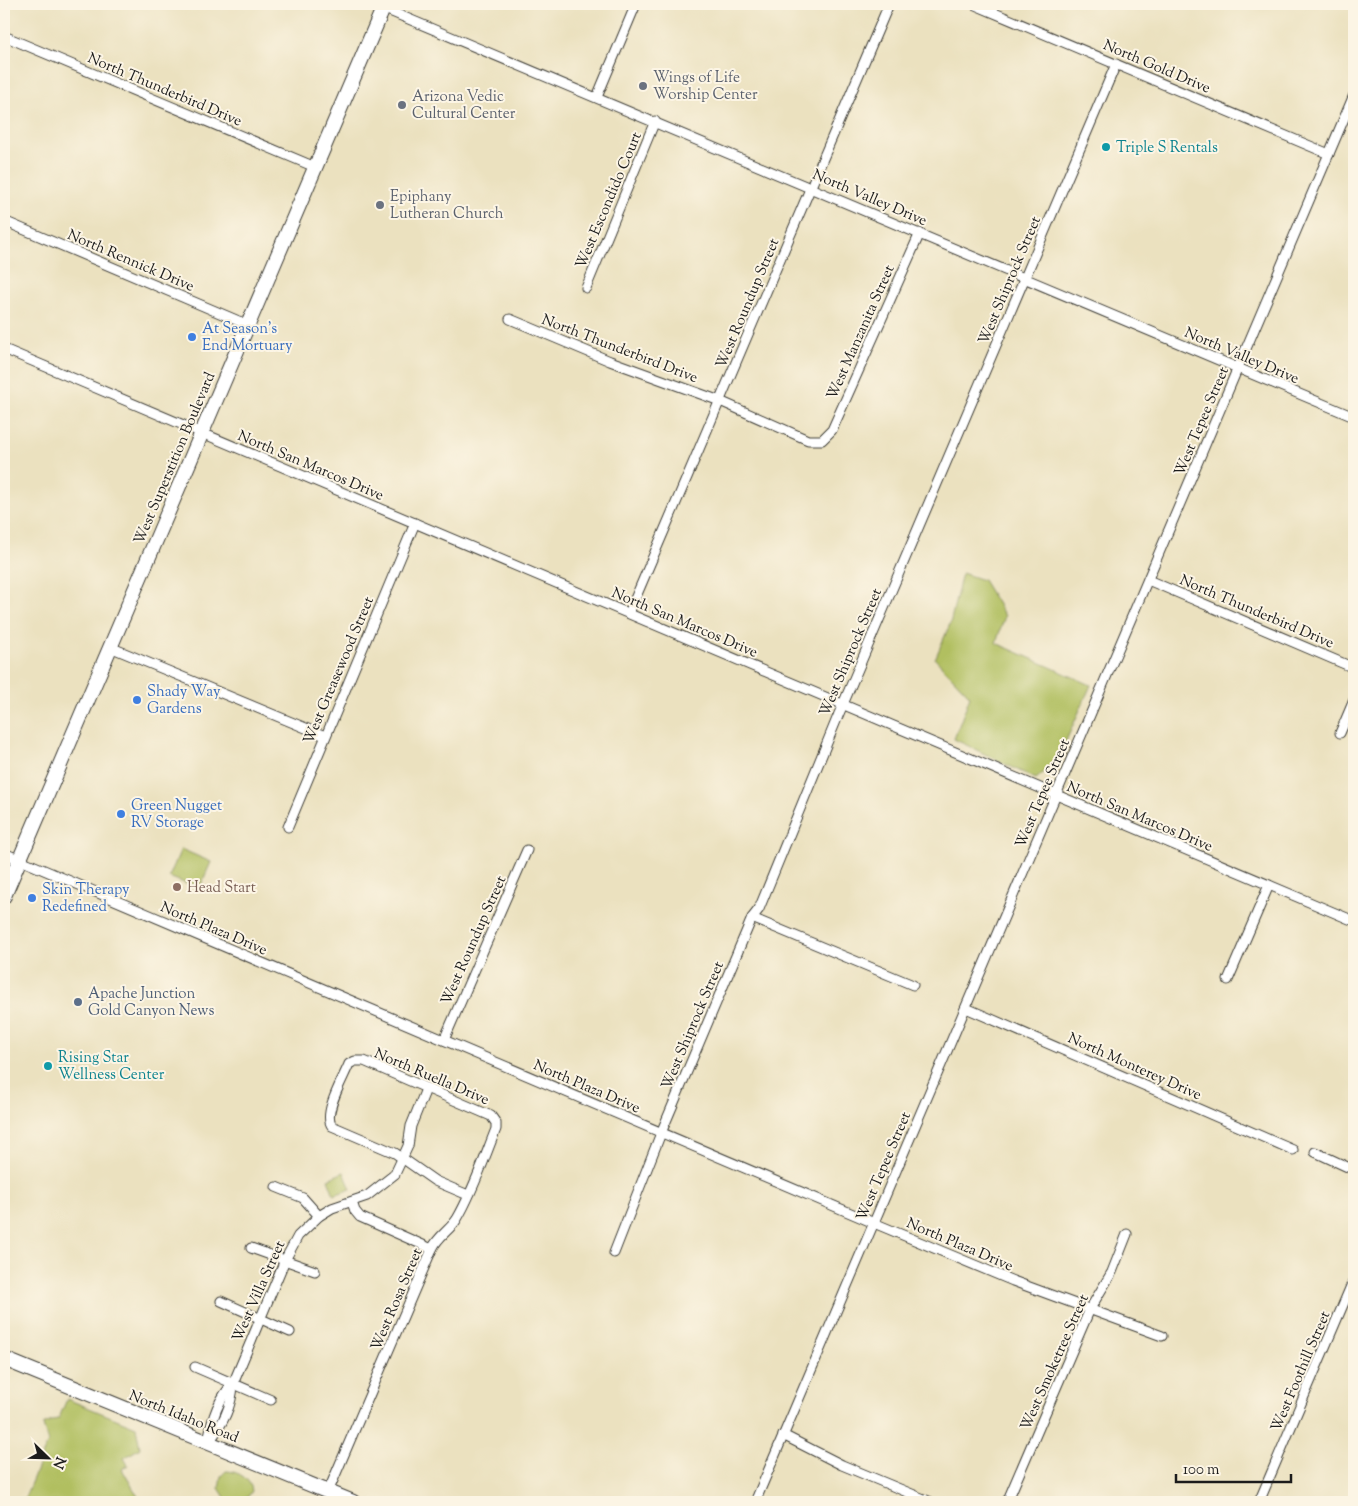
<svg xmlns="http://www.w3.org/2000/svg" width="1358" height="1506" viewBox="0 0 1358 1506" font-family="'Sorts Mill Goudy',serif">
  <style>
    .green { fill: #b1bf61; stroke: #666e3e }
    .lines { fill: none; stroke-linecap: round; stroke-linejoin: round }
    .street-casing { stroke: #3b3a34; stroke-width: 11 }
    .secondary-casing { stroke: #3b3a34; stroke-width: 16 }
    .street { stroke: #fff; stroke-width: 9 }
    .secondary { stroke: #fff; stroke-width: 14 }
    .worship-dot { fill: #6b7280; stroke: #fcf5e5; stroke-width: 2 }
    .culture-dot { fill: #0f9aa8; stroke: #fcf5e5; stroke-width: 2 }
    .shop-dot { fill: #3f7fe0; stroke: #fcf5e5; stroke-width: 2 }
    .education-dot { fill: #8d6e63; stroke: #fcf5e5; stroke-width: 2 }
    .service-dot { fill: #5c6f8a; stroke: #fcf5e5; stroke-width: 2 }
    .labels { text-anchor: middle; stroke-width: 4; stroke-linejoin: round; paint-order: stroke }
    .street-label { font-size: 15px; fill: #1c1c1c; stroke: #fcf5e5 }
    .worship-label { font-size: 15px; fill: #5b616d; stroke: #fcf5e5; text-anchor: start }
    .culture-label { font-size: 15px; fill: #0d838f; stroke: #fcf5e5; text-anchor: start }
    .shop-label { font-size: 15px; fill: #366cbe; stroke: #fcf5e5; text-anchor: start }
    .education-label { font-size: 15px; fill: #785e54; stroke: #fcf5e5; text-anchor: start }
    .service-label { font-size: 15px; fill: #4e5e75; stroke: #fcf5e5; text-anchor: start }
  </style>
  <rect width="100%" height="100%" fill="#fcf5e5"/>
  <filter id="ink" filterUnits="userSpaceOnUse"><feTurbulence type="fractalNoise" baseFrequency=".02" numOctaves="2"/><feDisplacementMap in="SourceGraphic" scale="10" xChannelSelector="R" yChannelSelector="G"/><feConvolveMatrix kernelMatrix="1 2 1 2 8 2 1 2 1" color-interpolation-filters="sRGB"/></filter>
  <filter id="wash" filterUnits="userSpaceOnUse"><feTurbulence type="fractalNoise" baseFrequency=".0096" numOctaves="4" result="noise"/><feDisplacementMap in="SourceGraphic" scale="20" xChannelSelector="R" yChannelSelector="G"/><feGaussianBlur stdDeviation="1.12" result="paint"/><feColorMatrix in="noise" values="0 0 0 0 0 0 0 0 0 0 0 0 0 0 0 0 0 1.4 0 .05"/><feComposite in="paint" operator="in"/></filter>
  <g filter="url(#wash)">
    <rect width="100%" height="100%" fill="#ebe1bf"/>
    <g class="green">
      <path d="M962,573L983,580L1005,616L996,643L1091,685L1057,761L1036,779L954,739L970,696L935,659L950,624Z"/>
      <path d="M181,849L211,862L201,885L190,883L189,885L169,877Z"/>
      <path d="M344,1172L351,1189L334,1195L328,1179Z"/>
      <path d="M67,1399L136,1427L140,1448L124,1458L128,1465L122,1469L141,1502H23L48,1442L43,1425L59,1418Z"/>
      <path d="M226,1471C238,1471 251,1479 252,1491L244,1502H228L219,1488L221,1476Z"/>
    </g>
  </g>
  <g filter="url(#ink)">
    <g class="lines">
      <defs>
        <g id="street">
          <path d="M373,4L1354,417"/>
          <path d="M973,4L1329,154"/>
          <path d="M4,36L315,167"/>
          <path d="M597,97L636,4"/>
          <path d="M4,221L248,325"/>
          <path d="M586,288L655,121"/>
          <path d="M510,319L610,361L720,401L808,440H822L832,430L920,233"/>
          <path d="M4,349L1354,921"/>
          <path d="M1148,580L1354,668"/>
          <path d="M629,613L889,4"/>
          <path d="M110,647L325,736"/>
          <path d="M1340,733L1354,700"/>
          <path d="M288,827L415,523"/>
          <path d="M4,853L874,1223L1013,1281L1162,1336"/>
          <path d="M752,918L913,985"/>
          <path d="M1228,980L1269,885"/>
          <path d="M966,1008L1293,1150"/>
          <path d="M444,1040L527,850"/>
          <path d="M1315,1152L1354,1170"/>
          <path d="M276,1187L303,1198L319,1216"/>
          <path d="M352,1202L355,1211L360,1217L432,1249"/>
          <path d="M251,1248L315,1271"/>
          <path d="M614,1253L661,1133L752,918L759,909L838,716L1116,64"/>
          <path d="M221,1301L290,1332"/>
          <path d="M195,1367L271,1400"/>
          <path d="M783,1435L842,1465L931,1502"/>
          <path d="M209,1442C223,1423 232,1407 233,1384"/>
          <path d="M208,1443C211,1421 217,1400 233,1384L285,1260L298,1236L319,1216L332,1208L367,1196L395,1174L408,1146L411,1126L426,1089"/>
          <path d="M328,1492L432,1249C438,1236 450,1230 457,1219C473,1192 484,1159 496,1129V1123L491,1116L364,1061H355L349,1064C344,1077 322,1114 332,1126L395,1153L435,1181L468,1195"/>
          <path d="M755,1502L1354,95"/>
          <path d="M1007,1502L1090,1309L1112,1272L1127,1234"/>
          <path d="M1259,1502L1354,1279"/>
        </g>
        <g id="secondary">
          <path d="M4,896L385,4"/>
          <path d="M4,1359L353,1502"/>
        </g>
      </defs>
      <use href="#street" class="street-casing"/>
      <use href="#secondary" class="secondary-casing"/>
      <use href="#street" class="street"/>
      <use href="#secondary" class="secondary"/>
    </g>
  </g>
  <g class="worship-dot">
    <circle cx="643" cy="86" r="5"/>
    <circle cx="402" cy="105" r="5"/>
    <circle cx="380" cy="205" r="5"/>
  </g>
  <g class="culture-dot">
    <circle cx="1106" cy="147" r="5"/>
    <circle cx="48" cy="1066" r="5"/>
  </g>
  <g class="shop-dot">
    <circle cx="192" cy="337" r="5"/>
    <circle cx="137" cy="700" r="5"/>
    <circle cx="121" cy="814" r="5"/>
    <circle cx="32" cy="898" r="5"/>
  </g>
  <circle class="education-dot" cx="177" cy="887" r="5"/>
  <circle class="service-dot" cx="78" cy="1002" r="5"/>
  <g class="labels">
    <g class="street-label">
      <text transform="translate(1157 66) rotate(23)" y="5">North Gold Drive</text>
      <text transform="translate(165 89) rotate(23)" y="5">North Thunderbird Drive</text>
      <text transform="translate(870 197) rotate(23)" y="5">North Valley Drive</text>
      <text transform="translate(608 200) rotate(-67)" y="5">West Escondido Court</text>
      <text transform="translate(131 260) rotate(23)" y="5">North Rennick Drive</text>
      <text transform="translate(1009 280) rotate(-67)" y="5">West Shiprock Street</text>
      <text transform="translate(747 303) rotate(-67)" y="5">West Roundup Street</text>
      <text transform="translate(860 332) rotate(-66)" y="5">West Manzanita Street</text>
      <text transform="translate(620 348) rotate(21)" y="5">North Thunderbird Drive</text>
      <text transform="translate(1242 355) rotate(23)" y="5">North Valley Drive</text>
      <text transform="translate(1201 421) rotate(-67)" y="5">West Tepee Street</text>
      <text transform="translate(174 458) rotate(-67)" y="5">West Superstition Boulevard</text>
      <text transform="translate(311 465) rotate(23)" y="5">North San Marcos Drive</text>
      <text transform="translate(1257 611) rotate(23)" y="5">North Thunderbird Drive</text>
      <text transform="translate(685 622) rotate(23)" y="5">North San Marcos Drive</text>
      <text transform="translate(850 652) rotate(-67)" y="5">West Shiprock Street</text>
      <text transform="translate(338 670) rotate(-67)" y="5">West Greasewood Street</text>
      <text transform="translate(1042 793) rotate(-67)" y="5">West Tepee Street</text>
      <text transform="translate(1140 816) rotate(23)" y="5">North San Marcos Drive</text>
      <text transform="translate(214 928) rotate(23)" y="5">North Plaza Drive</text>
      <text transform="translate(473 940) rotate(-66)" y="5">West Roundup Street</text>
      <text transform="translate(692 1025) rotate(-67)" y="5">West Shiprock Street</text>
      <text transform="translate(1135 1066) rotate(24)" y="5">North Monterey Drive</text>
      <text transform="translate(432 1076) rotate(23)" y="5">North Ruella Drive</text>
      <text transform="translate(587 1086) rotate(23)" y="5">North Plaza Drive</text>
      <text transform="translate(883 1166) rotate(-67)" y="5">West Tepee Street</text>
      <text transform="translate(960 1244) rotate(23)" y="5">North Plaza Drive</text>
      <text transform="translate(258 1291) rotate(-66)" y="5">West Villa Street</text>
      <text transform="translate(396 1299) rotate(-67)" y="5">West Rosa Street</text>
      <text transform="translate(1054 1362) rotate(-66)" y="5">West Smoketree Street</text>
      <text transform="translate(1300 1371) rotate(-67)" y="5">West Foothill Street</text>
      <text transform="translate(184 1416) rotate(22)" y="5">North Idaho Road</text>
    </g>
    <g class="worship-label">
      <text x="653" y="82">Wings of Life<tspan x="653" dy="17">Worship Center</tspan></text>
      <text x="412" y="101">Arizona Vedic<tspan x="412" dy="17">Cultural Center</tspan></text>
      <text x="390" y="201">Epiphany<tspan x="390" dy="17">Lutheran Church</tspan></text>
    </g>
    <g class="culture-label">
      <text x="1116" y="152">Triple S Rentals</text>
      <text x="58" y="1062">Rising Star<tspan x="58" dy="17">Wellness Center</tspan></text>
    </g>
    <g class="shop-label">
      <text x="202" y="333">At Season's<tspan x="202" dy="17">End Mortuary</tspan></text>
      <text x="147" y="696">Shady Way<tspan x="147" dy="17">Gardens</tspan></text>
      <text x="131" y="810">Green Nugget<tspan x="131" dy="17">RV Storage</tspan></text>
      <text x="42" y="894">Skin Therapy<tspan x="42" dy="17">Redefined</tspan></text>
    </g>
    <g class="education-label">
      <text x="187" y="892">Head Start</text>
    </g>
    <g class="service-label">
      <text x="88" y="998">Apache Junction<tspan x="88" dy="17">Gold Canyon News</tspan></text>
    </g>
  </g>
  <rect width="1358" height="1506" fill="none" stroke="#fcf5e5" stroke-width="20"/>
  <g transform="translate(48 1458) rotate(113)" stroke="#fcf5e5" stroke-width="4" paint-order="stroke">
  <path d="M0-4L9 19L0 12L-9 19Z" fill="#1c1c1c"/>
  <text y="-8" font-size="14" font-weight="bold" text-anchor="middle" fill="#1c1c1c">N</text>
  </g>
  <path d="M1176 1474v8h115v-8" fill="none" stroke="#1c1c1c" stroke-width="2.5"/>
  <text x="1183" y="1474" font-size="15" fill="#1c1c1c" stroke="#fcf5e5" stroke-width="4" paint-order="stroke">100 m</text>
</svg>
